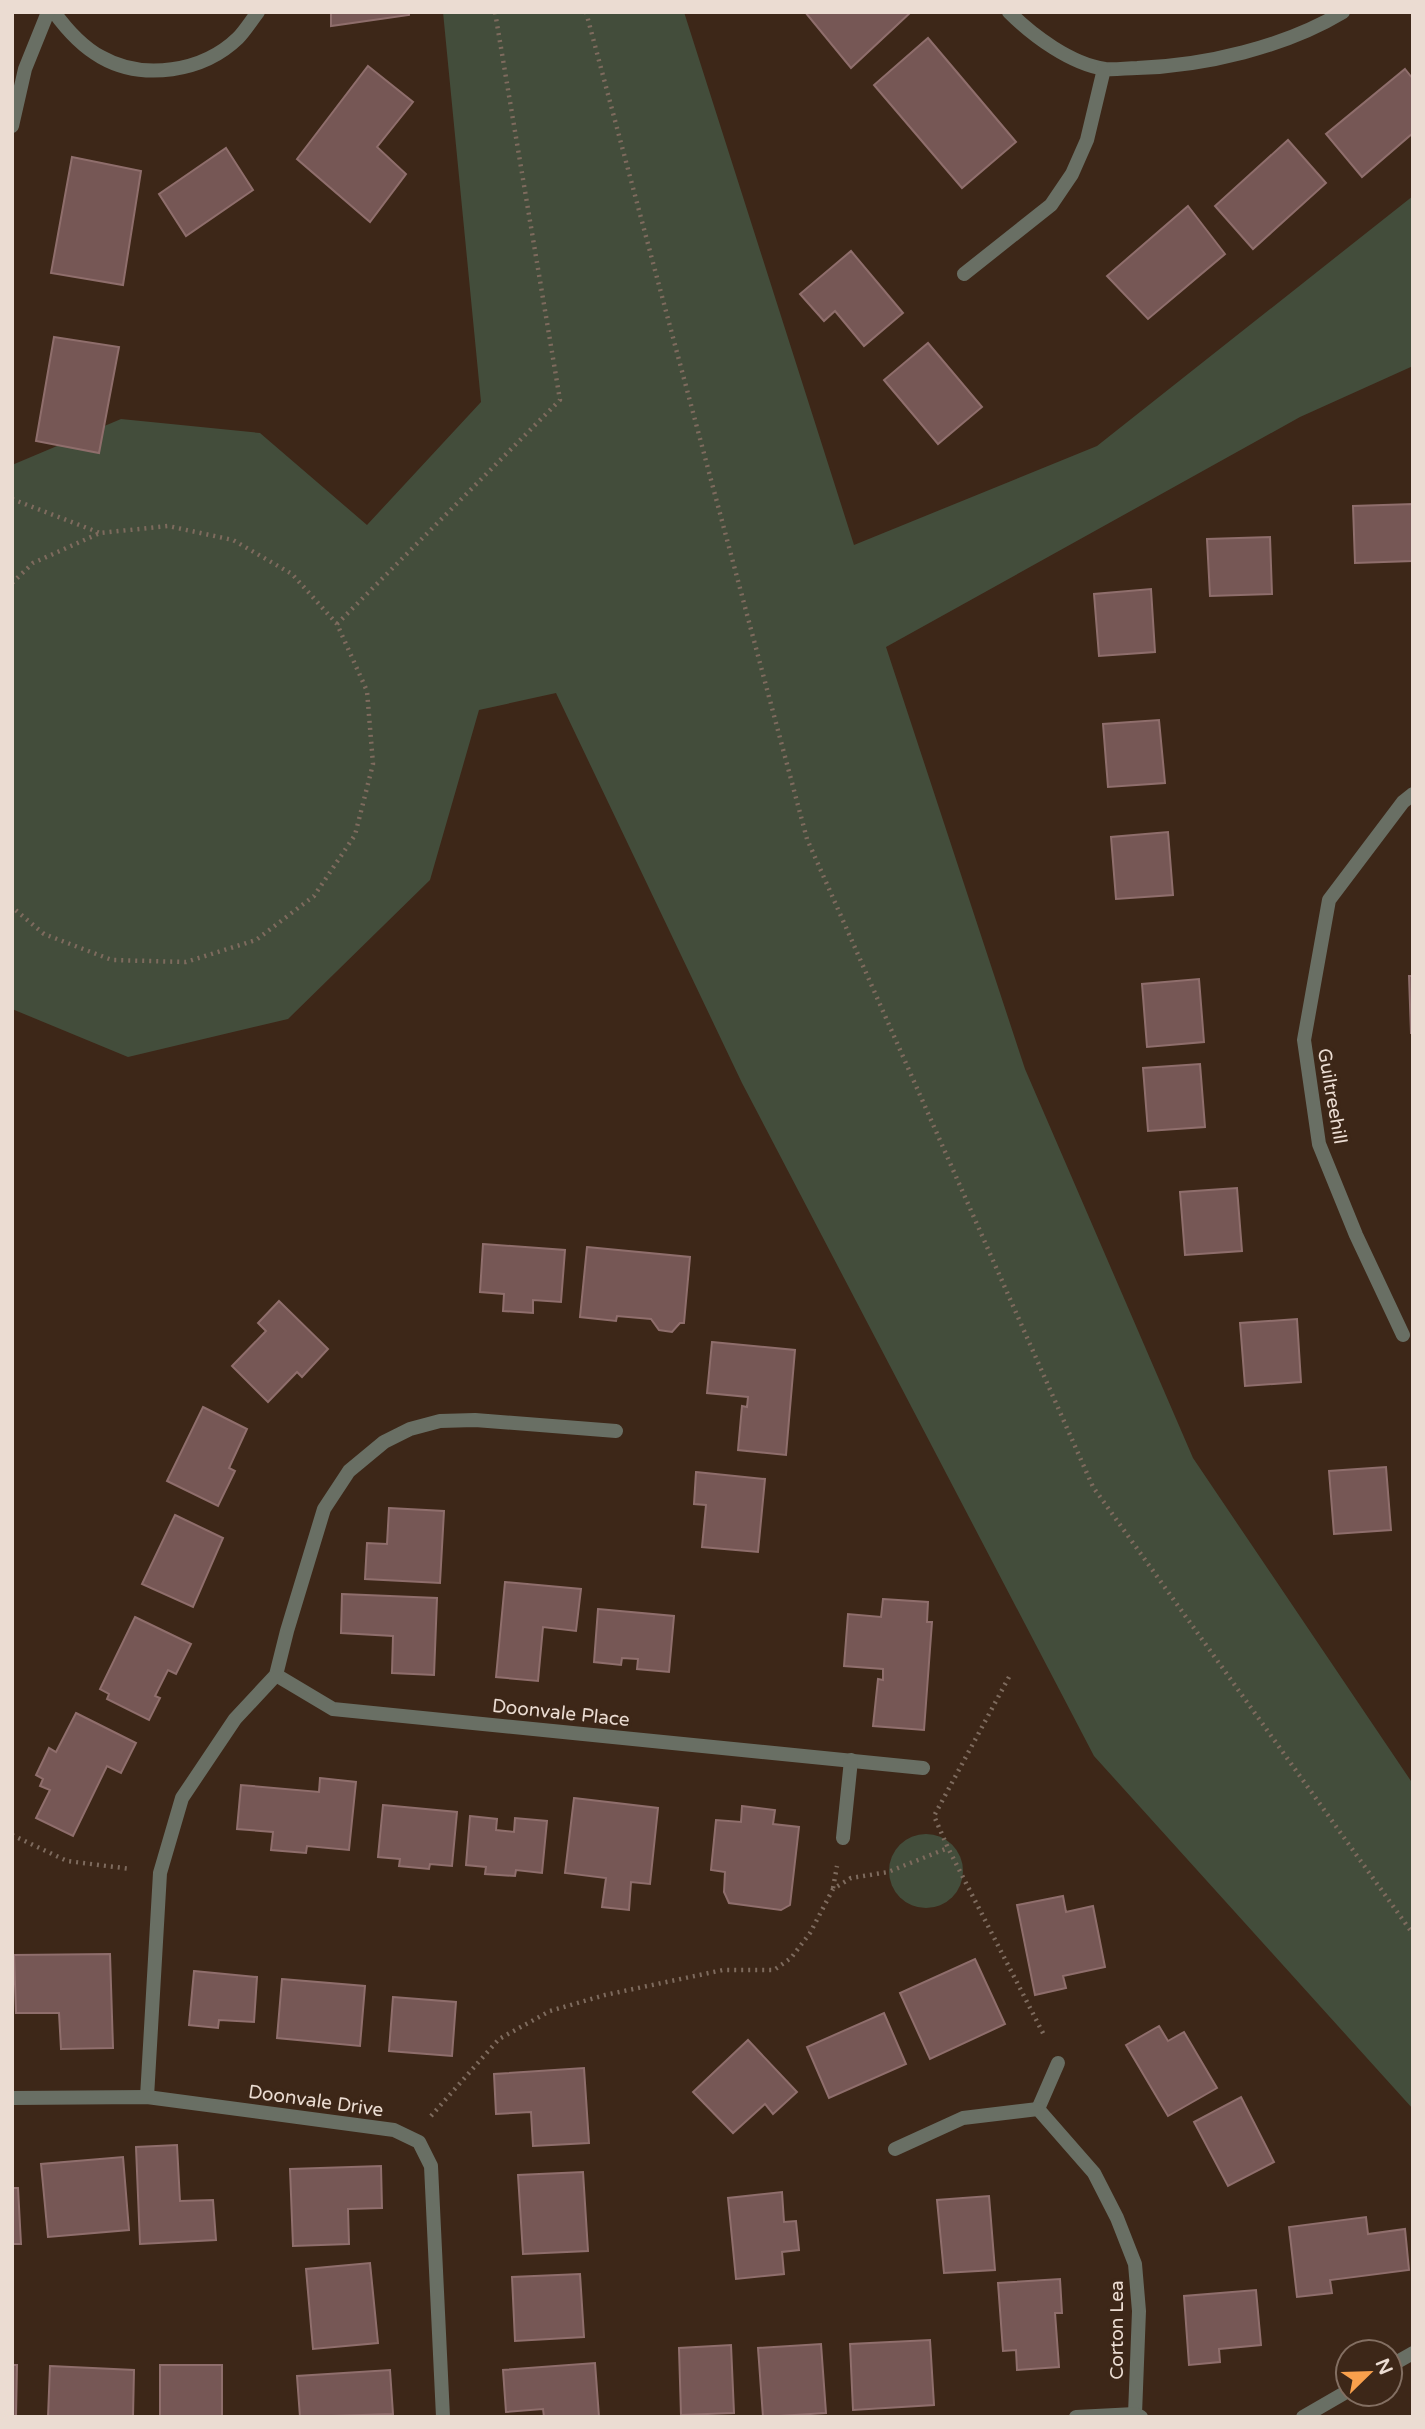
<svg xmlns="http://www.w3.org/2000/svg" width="1425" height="2429" viewBox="0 0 1425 2429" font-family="'Varela Round',sans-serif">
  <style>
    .green { fill: #434d3b }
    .building { fill: #765755; stroke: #8f6e6c; stroke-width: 2 }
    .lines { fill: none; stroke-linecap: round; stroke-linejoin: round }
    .path { stroke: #7e6b5e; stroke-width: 4.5; stroke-dasharray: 2 5; stroke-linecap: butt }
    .minor { stroke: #696f64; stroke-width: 14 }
    .labels { text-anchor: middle; stroke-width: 7; stroke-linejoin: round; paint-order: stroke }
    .street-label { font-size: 19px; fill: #ebdcd2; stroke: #3d2718 }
  </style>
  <rect width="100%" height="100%" fill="#3d2718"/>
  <g class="green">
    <path d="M443,12H684L854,545L1097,446L1413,196V366L1300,417L886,647L1025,1069L1193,1458L1413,1784V2109L1094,1756L742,1083L556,693L479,710L430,880L288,1019L128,1057L12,1009V465L121,419L260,433L367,525L481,402Z"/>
    <circle cx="926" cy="1871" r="37"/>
  </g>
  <g class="building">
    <path d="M331,12H409V15L331,26Z"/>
    <path d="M805,12H911L851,68Z"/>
    <path d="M928,38L1016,142L962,188L874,85Z"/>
    <path d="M368,66L413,102L377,147L406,174L370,222L297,159Z"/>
    <path d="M1405,69L1413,79V133L1362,177L1326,134Z"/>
    <path d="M1288,140L1326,183L1253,249L1215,206Z"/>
    <path d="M226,148L253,190L186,236L159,194Z"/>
    <path d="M72,157L141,171L123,285L51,273Z"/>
    <path d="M1188,206L1225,254L1148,319L1107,276Z"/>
    <path d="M851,251L903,313L864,346L835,311L824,321L800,294Z"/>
    <path d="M54,337L119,347L99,453L36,441Z"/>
    <path d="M928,343L982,407L938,444L884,380Z"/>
    <path d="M1413,504V561L1355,563L1353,506Z"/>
    <path d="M1270,537L1272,594L1210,596L1207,539Z"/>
    <path d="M1151,589L1155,652L1099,656L1094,594Z"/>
    <path d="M1159,720L1165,783L1108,787L1103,724Z"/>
    <path d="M1168,832L1173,895L1116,899L1111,837Z"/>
    <path d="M1409,976H1413V1033H1411Z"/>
    <path d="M1199,979L1204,1042L1147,1047L1142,984Z"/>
    <path d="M1200,1064L1205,1127L1148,1131L1143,1068Z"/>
    <path d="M1237,1188L1242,1251L1185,1255L1180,1192Z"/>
    <path d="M483,1244L565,1250L561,1302L533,1300V1313L503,1311L504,1294L480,1292Z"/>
    <path d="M587,1247L690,1257L684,1323H680L672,1332L659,1330L651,1319L617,1316L616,1321L580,1317Z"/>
    <path d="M279,1301L328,1349L302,1377L297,1372L268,1402L232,1366L266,1331L258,1323Z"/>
    <path d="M1297,1319L1301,1382L1245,1386L1240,1323Z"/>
    <path d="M712,1342L795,1350L786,1455L738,1450L742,1406L747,1407L748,1397L707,1393Z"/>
    <path d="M203,1407L247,1429L229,1468L235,1471L218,1506L167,1481Z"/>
    <path d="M1386,1467L1391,1530L1334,1534L1329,1471Z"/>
    <path d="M696,1472L765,1479L758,1552L702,1547L706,1505L694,1504Z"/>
    <path d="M389,1508L444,1511L440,1583L365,1579L367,1543L387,1544Z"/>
    <path d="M175,1515L223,1538L193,1607L142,1584Z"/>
    <path d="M505,1582L581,1589L576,1631L543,1627L538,1681L496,1677Z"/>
    <path d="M342,1594L437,1598L434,1675L392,1673L393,1636L341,1633Z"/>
    <path d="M883,1599L928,1602L927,1622H932L924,1730L873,1726L878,1679L883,1680V1669L844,1666L848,1614L881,1617Z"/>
    <path d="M598,1609L674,1616L669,1672L637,1669L638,1659L622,1658L621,1665L594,1662Z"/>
    <path d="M135,1617L191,1644L176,1674L168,1670L155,1696L160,1698L149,1720L107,1699L109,1694L100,1689Z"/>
    <path d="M76,1713L136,1743L121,1773L107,1766L73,1836L36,1818L50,1790L40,1786L43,1779L36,1775L49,1748L56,1752Z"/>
    <path d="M320,1778L356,1782L349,1850L307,1846L306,1853L271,1850L273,1832L237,1829L241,1785L319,1792Z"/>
    <path d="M574,1798L658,1808L650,1884L631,1882L629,1910L602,1907L606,1878L565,1873Z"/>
    <path d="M383,1805L457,1812L452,1866L430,1864L429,1869L399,1866L400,1859L378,1857Z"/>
    <path d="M742,1806L775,1810L773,1824L799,1827L790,1905L781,1910L729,1903L724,1892L725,1872L711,1870L716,1820L741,1822Z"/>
    <path d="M470,1816L497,1819L496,1830L514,1832L515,1818L547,1821L542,1873L516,1870L515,1876L485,1874L486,1867L466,1865Z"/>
    <path d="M1063,1896L1066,1912L1093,1906L1105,1967L1063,1976L1066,1988L1035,1995L1017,1905Z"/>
    <path d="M110,1954L113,2048L61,2049L59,2013H16L14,1955Z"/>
    <path d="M975,1959L1005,2024L930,2059L900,1993Z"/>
    <path d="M194,1971L257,1977L254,2022L219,2020L218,2028L189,2025Z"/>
    <path d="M282,1979L365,1986L360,2046L277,2038Z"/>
    <path d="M393,1997L456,2002L452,2056L389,2051Z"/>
    <path d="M884,2013L906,2064L829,2098L807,2047Z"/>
    <path d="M1159,2026L1168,2041L1184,2032L1217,2088L1168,2116L1126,2045Z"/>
    <path d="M748,2040L797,2092L773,2114L765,2104L733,2133L693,2092Z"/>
    <path d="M584,2068L589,2143L533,2146L531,2112L496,2114L494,2074Z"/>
    <path d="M1241,2097L1274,2162L1228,2186L1194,2122Z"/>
    <path d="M177,2145L180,2201L213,2200L216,2240L140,2244L136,2147Z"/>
    <path d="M123,2157L129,2230L48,2237L41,2164Z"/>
    <path d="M381,2166L382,2208L348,2209L349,2244L293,2246L290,2169Z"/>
    <path d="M583,2172L588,2251L523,2254L518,2175Z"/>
    <path d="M12,2188H18L21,2244H12Z"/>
    <path d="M782,2192L784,2222L796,2221L799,2250L782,2252L784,2274L736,2279L728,2198Z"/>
    <path d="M989,2196L995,2270L944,2273L937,2200Z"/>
    <path d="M1366,2217L1368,2234L1405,2229L1409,2270L1330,2280L1332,2293L1297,2297L1289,2227Z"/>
    <path d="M370,2263L378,2343L313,2349L306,2269Z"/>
    <path d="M580,2274L584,2337L515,2341L512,2277Z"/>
    <path d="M1060,2279L1062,2313H1055L1059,2367L1017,2370L1016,2350L1003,2351L998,2283Z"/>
    <path d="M1256,2290L1261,2345L1219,2349L1220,2362L1189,2365L1184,2296Z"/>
    <path d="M930,2340L934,2405L853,2410L850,2344Z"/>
    <path d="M821,2344L826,2413L763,2417L758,2348Z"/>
    <path d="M731,2345L734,2413L681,2415L679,2348Z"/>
    <path d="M595,2363L599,2417H544L543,2409L506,2412L503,2370Z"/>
    <path d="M12,2365H17L16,2417H12Z"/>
    <rect x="160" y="2365" width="62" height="52"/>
    <path d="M50,2366L134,2370L133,2417H48Z"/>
    <path d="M390,2370L393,2414L300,2417L297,2376Z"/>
  </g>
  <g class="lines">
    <g class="path">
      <path d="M586,12L807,839L1093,1487L1413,1934"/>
      <path d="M12,499L100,533"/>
      <path d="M12,583L33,563L100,533L168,526L233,540L292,574L337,624L367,691L373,764L355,835L314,896L256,940L186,962L112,960L44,934L12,907"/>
      <path d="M337,624L560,400L495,12"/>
      <path d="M1009,1677L934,1816L948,1848L1045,2037"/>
      <path d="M12,1835L67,1861L131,1869"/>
      <path d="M833,1888L837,1866"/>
      <path d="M431,2116L499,2039L550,2011L605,1995L723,1970H774L791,1958L810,1933L833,1889L851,1878L888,1872L948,1848"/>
    </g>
    <g class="minor">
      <path d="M54,12C67,30 81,46 101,57C143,81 203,72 238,38C245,31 251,21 258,12"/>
      <path d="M1009,12C1033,36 1071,64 1105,69C1115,70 1127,68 1137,68C1204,66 1285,47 1343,12"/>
      <path d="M12,126L25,69L48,12"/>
      <path d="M964,274L1051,205L1072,174L1087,140L1104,69"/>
      <path d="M1403,1335L1356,1235L1319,1144L1304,1040L1329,900L1403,802L1413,794"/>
      <path d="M276,1675L333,1709L923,1768"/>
      <path d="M843,1838L851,1760"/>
      <path d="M147,2097L160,1873L182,1798L235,1719L276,1675L287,1631L324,1509L349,1471L384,1442L410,1429L440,1421L475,1420L616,1431"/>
      <path d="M12,2098L147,2097L394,2130L419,2142L431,2166L443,2417"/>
      <path d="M1038,2109L1058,2063"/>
      <path d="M895,2149L963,2118L1038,2109L1094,2173L1117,2218L1135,2264L1139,2311L1135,2414"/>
      <path d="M1390,2366L1413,2353"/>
      <path d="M1076,2417L1135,2414L1141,2417"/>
      <path d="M1303,2417L1348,2391"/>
    </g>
  </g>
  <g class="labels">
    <g class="street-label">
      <text transform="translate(1333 1096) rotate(80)" y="7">Guiltreehill</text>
      <text transform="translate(561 1712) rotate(6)" y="7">Doonvale Place</text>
      <text transform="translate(316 2100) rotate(8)" y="7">Doonvale Drive</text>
      <text transform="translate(1116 2330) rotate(-90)" y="7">Corton Lea</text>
    </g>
  </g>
  <rect width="1425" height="2429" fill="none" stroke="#ebdcd2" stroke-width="28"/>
  <g transform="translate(1369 2373) rotate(67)"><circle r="33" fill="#3d2718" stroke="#836f62" stroke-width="2"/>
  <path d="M0-5L12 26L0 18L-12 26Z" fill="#f9a04c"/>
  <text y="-10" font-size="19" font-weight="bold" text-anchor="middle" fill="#ebdcd2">N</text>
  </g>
</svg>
